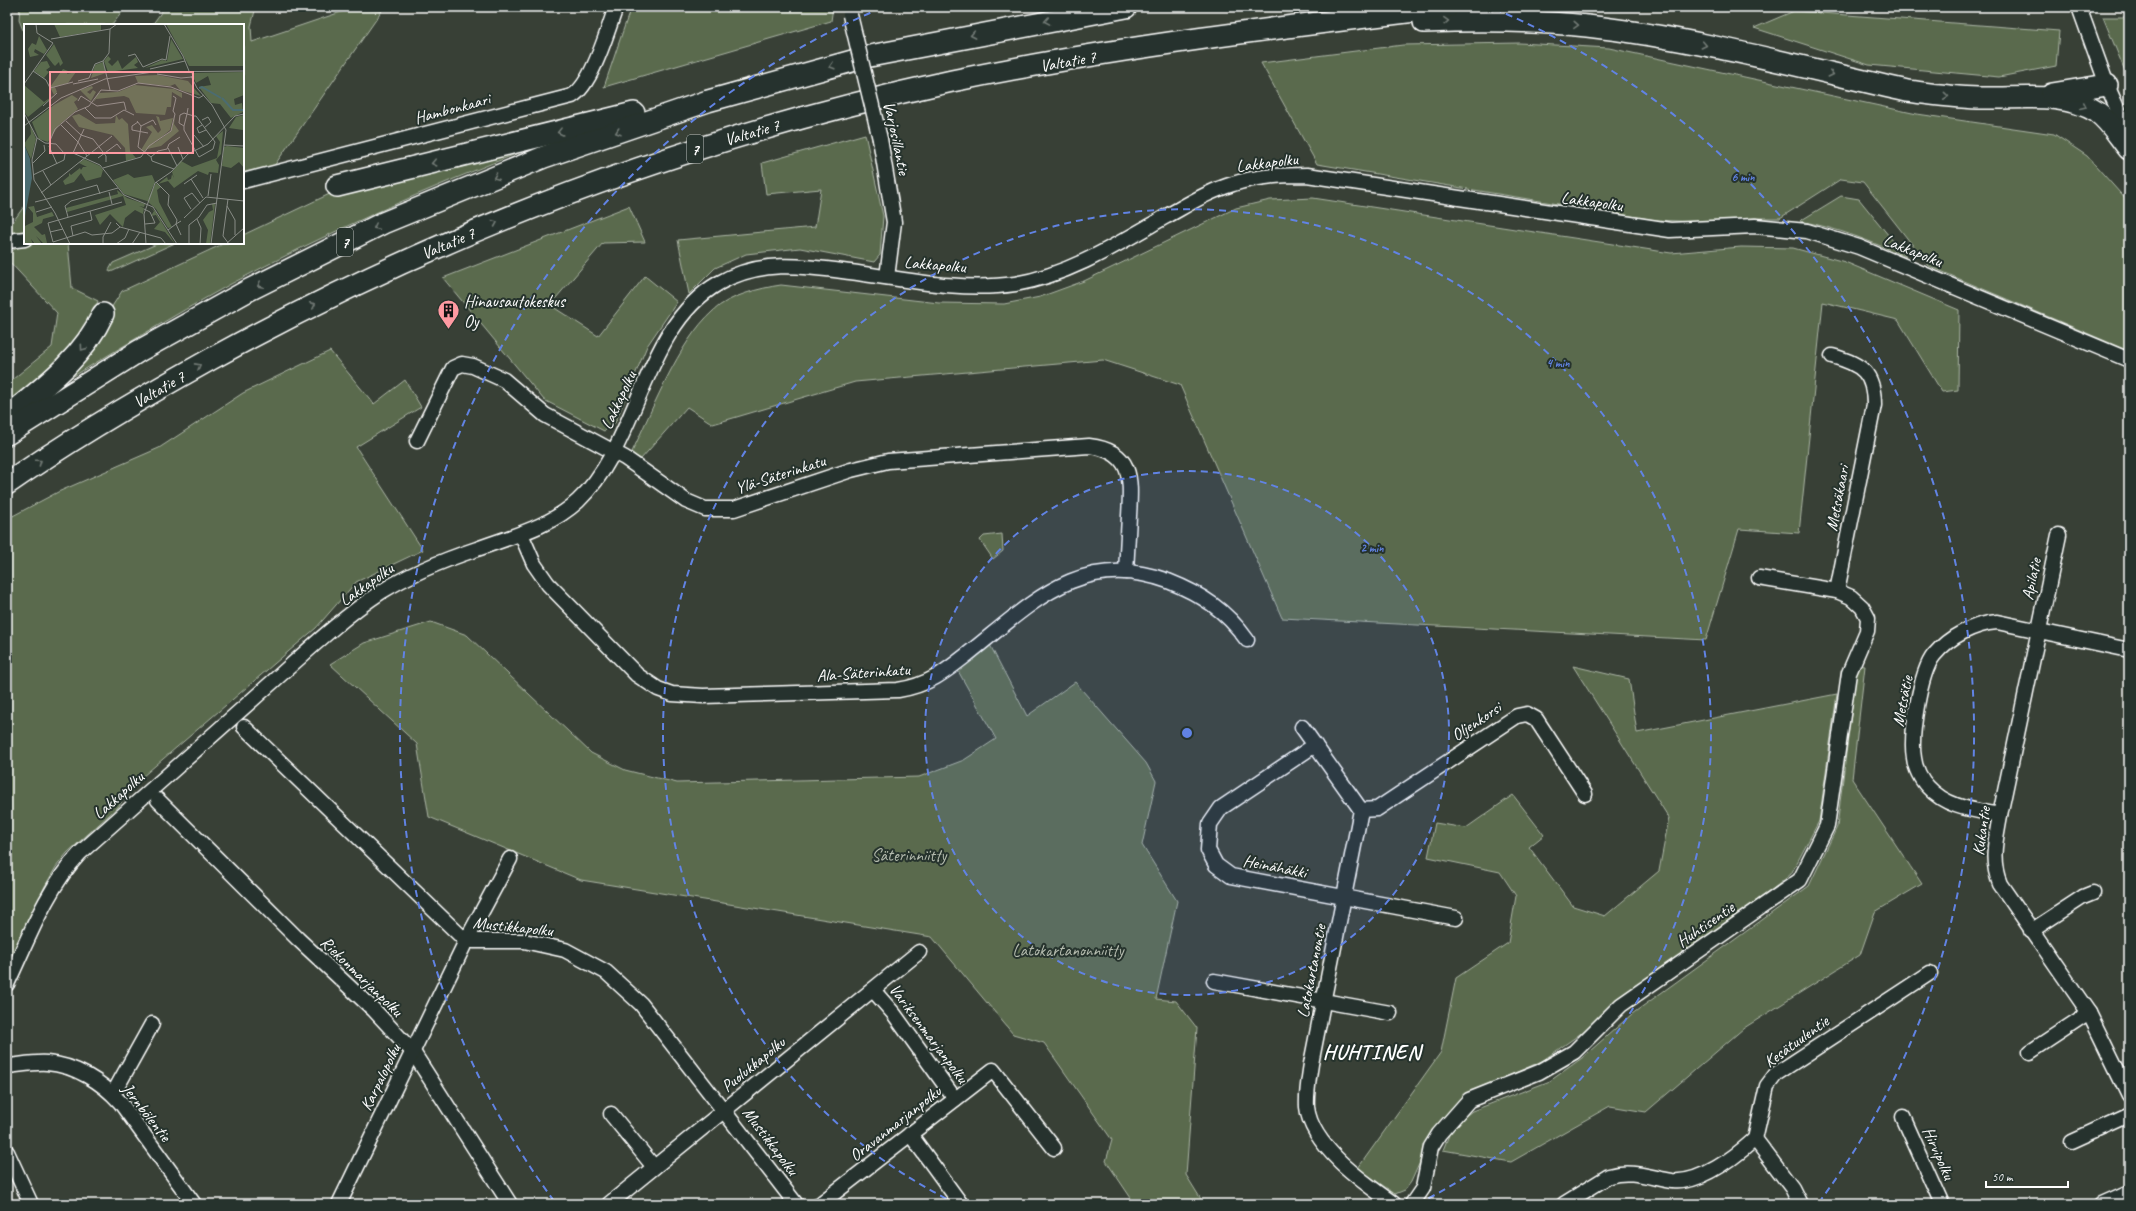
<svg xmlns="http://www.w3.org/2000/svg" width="2136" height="1211" viewBox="0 0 2136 1211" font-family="Caveat,sans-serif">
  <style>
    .green { fill: #5a6b4d; stroke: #acb5a6 }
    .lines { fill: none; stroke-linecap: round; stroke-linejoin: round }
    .minor-casing { stroke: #fff; stroke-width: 17 }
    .highway-casing { stroke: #fff; stroke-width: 24 }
    .minor { stroke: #26332d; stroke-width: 14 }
    .highway { stroke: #26332d; stroke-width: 21 }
    .minor-bridge-casing { stroke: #fff; stroke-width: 17; stroke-linecap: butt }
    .minor-bridge { stroke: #26332d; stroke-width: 14 }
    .oneway { stroke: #727a76 }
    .ring { fill: none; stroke: #6183e4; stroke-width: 2; stroke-dasharray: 7 5 }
    .labels { text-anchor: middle; stroke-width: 4; stroke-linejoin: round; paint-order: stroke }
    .shield { fill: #26332d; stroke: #bec2c0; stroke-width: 1 }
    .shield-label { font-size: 16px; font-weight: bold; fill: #fff }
    .street-label { font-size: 17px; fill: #fff; stroke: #26332d }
    .poi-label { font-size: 17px; fill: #fff; stroke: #26332d; text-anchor: start }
    .park-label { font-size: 17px; fill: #b5bcaf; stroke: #26332d }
    .district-label { font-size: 21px; font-weight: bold; letter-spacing: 1px; fill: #fff; stroke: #26332d }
    .inset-river { fill: none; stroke: #4b6c71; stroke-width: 2 }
    .inset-road { fill: none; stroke: #888c86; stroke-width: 1 }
    .view { fill: #ff9aa2; fill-opacity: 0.15; stroke: #ff9aa2; stroke-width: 2 }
    .inset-edge { fill: none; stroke: #fff; stroke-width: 2 }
    .centre { fill: #6183e4; stroke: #26332d; stroke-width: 2 }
    .ring-label { font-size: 12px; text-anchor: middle; font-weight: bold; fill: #6183e4; stroke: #26332d; stroke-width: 4; stroke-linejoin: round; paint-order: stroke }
  </style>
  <rect width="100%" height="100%" fill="#384036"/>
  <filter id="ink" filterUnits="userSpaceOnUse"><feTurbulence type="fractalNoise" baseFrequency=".025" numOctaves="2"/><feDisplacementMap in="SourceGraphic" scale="8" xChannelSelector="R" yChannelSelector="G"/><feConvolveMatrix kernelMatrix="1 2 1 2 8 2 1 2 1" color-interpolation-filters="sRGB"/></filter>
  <g filter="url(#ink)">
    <g class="green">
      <path d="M20,7H126L112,25H25V35L19,20Z"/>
      <path d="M165,7H256L251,26L252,42L353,8L382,11L274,166L243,174V25H152Z"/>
      <path d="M631,7H833L831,21L604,87Z"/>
      <path d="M1794,11L2059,31L2056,66L1999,77L1869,65L1754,28Z"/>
      <path d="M2103,17H2129V81Z"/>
      <path d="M1519,43L1609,48L1917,114L2054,134L2087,156L2129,203V351L1929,266L1863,182L1841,179L1780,218H1754L1698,222L1655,220L1317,164L1261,63L1403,45Z"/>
      <path d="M865,134L883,216L880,255L874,262L800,248L746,254L715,268L689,294L678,240L815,227L821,189L766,194L762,163Z"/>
      <path d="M531,148C428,188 326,233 229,285C170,317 114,352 57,386L103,327L113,305L122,291L225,243H243V235L338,190Z"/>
      <path d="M1841,196L1859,199L1906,257C1871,241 1837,228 1800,221Z"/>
      <path d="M1313,198L1671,253L1741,247L1793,248L1845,262L1959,310L1958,390L1942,392L1898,320L1823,302L1799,533L1739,529L1706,640L1282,618L1180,385L1103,360L855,382L713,424L687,407L641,459L631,454C652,411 678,342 713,311C728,296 760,288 781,285L939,303L1004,304L1040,297L1084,281L1236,208L1270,200Z"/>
      <path d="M25,205V235L7,236V230Z"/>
      <path d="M629,206L645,242L603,243L550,305L598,336L645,276L677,302L647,346L615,423L604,431L544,400L443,278Z"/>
      <path d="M28,243H68L72,288L98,301L89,324L73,349L7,406V384L52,347L57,313L7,259V253Z"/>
      <path d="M159,243H175L113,271L110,272L109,270L113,263Z"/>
      <path d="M330,351L374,404L405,380L421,407L356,447L423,550L356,582L316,628L128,789L119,806L67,853L56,867L45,886L7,966V519L58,492L159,448L243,393Z"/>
      <path d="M1002,534L1003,551L993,559L980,540L984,536Z"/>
      <path d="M431,622L467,635L591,753L625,770L677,783L919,777L964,760L996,739L957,669L989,643L1027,716L1075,682L1146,763L1156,781L1142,845L1177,901L1156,999L1176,1001L1197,1028L1186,1175L1204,1204H1135L1106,1161L1112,1140L1044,1043L1013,1034L932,937L581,880L429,817L417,744L330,664L364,643Z"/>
      <path d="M1857,665L1865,666L1852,779L1922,884L1875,912L1860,955L1744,1028L1646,1112L1610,1106L1511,1162L1443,1150L1449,1135L1459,1121L1472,1111L1550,1081L1582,1058L1632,1014L1809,886L1837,827Z"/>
      <path d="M1573,666L1629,679L1637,733L1837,694L1819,821L1791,874L1760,900L1625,995L1580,1034L1542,1061L1468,1094L1433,1133L1411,1182L1405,1190L1395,1194L1358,1168L1441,1052L1456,978L1508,943L1516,896L1500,872L1428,857L1435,823L1466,828L1513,795L1544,835L1529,847L1573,906L1605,916L1659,871L1669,818Z"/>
    </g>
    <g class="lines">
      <defs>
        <g id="minor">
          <path d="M2079,7L2107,85L2129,135"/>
          <path d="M880,139L894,222L887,277"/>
          <path d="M243,181L572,96C592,85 608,29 616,7"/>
          <path d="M7,241L25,239"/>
          <path d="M1832,356C1862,364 1874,373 1874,405L1837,591"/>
          <path d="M417,441L453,368L462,364L473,366L504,380L545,415L625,458L686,501L705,509H734L851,470L888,461L1089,446C1134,451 1131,480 1129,516C1128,535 1127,553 1126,572"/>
          <path d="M521,534L534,564L548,584L637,675L658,689L672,694L703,696L898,690C929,685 945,672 969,653C1031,604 1081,549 1168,581C1201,594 1226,610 1247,640"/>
          <path d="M2059,535L2000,815C1996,839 1990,860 2000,884L2089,1013L2129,1095"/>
          <path d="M244,727L466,941H524L565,950L606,972L641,1004L796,1204"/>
          <path d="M1302,727L1361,810L1311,1064C1309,1078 1306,1093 1307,1107C1311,1146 1364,1183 1394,1204"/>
          <path d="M1315,745L1221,808L1210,824L1208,850L1216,865L1231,876L1456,918"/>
          <path d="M158,800L298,939L374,1010L413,1052L510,1204"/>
          <path d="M1361,810L1377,809L1517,716L1527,714L1536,719L1585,794"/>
          <path d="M2000,815C1974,810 1947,808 1928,787C1921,780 1915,768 1914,758C1910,736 1920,672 1934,655C1950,636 1974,624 1997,622L2129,650"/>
          <path d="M2031,931L2083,897L2093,893"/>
          <path d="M1214,981L1390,1013"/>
          <path d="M7,984C28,940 46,889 80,853C140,800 200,746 260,693C299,659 337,621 381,592C411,573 444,560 477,549C512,536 550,527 578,501C639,444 643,326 719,283C761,259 804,266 850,272C903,279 961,292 1015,284C1069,275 1118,244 1165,217C1187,205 1209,191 1233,184C1257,176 1281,175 1307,175L1670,230L1755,226L1807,231L1859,247L2129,360"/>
          <path d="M873,990L894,1014L955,1099"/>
          <path d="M2030,1052L2089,1013"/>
          <path d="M7,1066C20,1065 34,1062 47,1063C75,1065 102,1082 120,1102L194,1204"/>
          <path d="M113,1094L152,1024"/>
          <path d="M611,1114L654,1167"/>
          <path d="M1903,1117L1942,1204"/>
          <path d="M910,1134L961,1204"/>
          <path d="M1755,1139L1792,1188L1800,1204"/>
          <path d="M2072,1141L2129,1115"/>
          <path d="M7,1152L31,1204"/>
          <path d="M339,1204L466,941L510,859"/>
          <path d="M609,1204L919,952"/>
          <path d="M820,1204L993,1070L1054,1148"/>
          <path d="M1412,1204L1423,1188L1431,1147L1439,1134L1469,1100L1539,1072L1574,1052L1621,1005L1800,880L1827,826L1849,673L1867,631L1868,618L1862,607L1851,597L1837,591L1759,578"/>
          <path d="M1564,1204L1609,1176C1631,1169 1651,1178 1672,1181C1700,1184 1735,1157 1755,1139L1767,1086L1776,1074L1930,973"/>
          <path d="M2102,1204L2129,1192"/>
        </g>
        <g id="highway">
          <path d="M1424,22C1478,20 1533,20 1587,26C1695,38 1801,67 1907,91C1933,94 1958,98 1983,98C2020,99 2064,91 2097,112C2110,121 2119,137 2129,149"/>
          <path d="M2052,94L2107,85"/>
          <path d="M337,186L634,113"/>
          <path d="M7,417C44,387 83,358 103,314"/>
          <path d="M7,434L139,351L249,290L383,223L544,157L708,101L870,56L1126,7"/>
          <path d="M7,484C72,438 141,398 211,359C443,231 693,137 952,81C1116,47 1282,27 1448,7"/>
        </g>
      </defs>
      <use href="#minor" class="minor-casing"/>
      <use href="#highway" class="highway-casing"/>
      <use href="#minor" class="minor"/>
      <use href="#highway" class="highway"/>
      <defs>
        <path id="minor-bridge" d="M850,15L880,139"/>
      </defs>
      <use href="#minor-bridge" class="minor-bridge-casing"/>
      <use href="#minor-bridge" class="minor-bridge"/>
    </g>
    <defs><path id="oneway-chevron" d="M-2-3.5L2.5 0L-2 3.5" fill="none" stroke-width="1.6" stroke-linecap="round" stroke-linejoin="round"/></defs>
    <g class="oneway">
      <use href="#oneway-chevron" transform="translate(1047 21) rotate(170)"/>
      <use href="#oneway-chevron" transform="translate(1446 21) rotate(-2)"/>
      <use href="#oneway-chevron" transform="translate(1576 25) rotate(3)"/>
      <use href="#oneway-chevron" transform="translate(973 35) rotate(169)"/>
      <use href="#oneway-chevron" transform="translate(1704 45) rotate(12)"/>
      <use href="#oneway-chevron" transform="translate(832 66) rotate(164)"/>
      <use href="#oneway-chevron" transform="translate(1831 74) rotate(13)"/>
      <use href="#oneway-chevron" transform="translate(1946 96) rotate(6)"/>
      <use href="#oneway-chevron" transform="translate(2084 106) rotate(25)"/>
      <use href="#oneway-chevron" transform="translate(560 132) rotate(166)"/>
      <use href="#oneway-chevron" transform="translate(618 132) rotate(161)"/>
      <use href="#oneway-chevron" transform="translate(434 163) rotate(167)"/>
      <use href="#oneway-chevron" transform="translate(496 177) rotate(158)"/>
      <use href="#oneway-chevron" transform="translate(495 223) rotate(-23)"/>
      <use href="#oneway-chevron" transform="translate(376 227) rotate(153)"/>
      <use href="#oneway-chevron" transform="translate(260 285) rotate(153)"/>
      <use href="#oneway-chevron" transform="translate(313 305) rotate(-26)"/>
      <use href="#oneway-chevron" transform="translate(83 348) rotate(126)"/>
      <use href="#oneway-chevron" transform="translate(198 366) rotate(-29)"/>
      <use href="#oneway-chevron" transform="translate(39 462) rotate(-35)"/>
    </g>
  </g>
  <circle cx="1187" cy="733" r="262" fill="#6183e4" fill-opacity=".12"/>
  <g class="ring">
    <circle cx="1187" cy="733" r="262"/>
    <path d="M957 1204A524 524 0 1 1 1417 1204"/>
    <path d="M554 1201A787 787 0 0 1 879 9M1495 9A787 787 0 0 1 1820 1201"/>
  </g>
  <defs>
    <symbol id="building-pin" viewBox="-11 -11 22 30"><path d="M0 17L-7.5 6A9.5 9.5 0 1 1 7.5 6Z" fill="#ff9aa2" stroke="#26332d"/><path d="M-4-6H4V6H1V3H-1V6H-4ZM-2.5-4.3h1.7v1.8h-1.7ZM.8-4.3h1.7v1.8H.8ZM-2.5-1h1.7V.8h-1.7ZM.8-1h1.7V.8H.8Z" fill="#111"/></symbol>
  </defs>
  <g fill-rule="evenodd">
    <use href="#building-pin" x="436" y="298" width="25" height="34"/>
  </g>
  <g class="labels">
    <g class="shield">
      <rect x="687" y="135" width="16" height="28" rx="3"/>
      <rect x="337" y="228" width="16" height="28" rx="3"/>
    </g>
    <g class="shield-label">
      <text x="695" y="155">7</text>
      <text x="345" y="248">7</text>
    </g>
    <g class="street-label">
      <text transform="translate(1068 61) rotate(-10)" y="6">Valtatie 7</text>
      <text transform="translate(452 108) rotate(-15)" y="6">Hambonkaari</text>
      <text transform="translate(752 132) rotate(-16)" y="6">Valtatie 7</text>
      <text transform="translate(897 138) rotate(78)" y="6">Varjosillantie</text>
      <text transform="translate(1267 162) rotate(-7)" y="6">Lakkapolku</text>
      <text transform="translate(1592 201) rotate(8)" y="6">Lakkapolku</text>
      <text transform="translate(448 243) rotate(-23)" y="6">Valtatie 7</text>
      <text transform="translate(1913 250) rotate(22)" y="6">Lakkapolku</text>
      <text transform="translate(935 264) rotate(5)" y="6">Lakkapolku</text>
      <text transform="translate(159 389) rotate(-30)" y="6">Valtatie 7</text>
      <text transform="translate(618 400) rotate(-65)" y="6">Lakkapolku</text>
      <text transform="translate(780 474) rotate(-18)" y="6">Ylä-Säterinkatu</text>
      <text transform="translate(1837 498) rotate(-79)" y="6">Metsäkaari</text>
      <text transform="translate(2031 579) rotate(-78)" y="6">Apilatie</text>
      <text transform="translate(366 584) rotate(-35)" y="6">Lakkapolku</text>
      <text transform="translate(863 672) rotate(-4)" y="6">Ala-Säterinkatu</text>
      <text transform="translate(1902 701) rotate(-79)" y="6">Metsätie</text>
      <text transform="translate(1476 721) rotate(-34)" y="6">Oljenkorsi</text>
      <text transform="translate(118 795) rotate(-42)" y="6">Lakkapolku</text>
      <text transform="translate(1981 831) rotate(-82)" y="6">Kukantie</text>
      <text transform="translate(1275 866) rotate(11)" y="6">Heinähäkki</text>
      <text transform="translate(1705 924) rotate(-35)" y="6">Huhtisentie</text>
      <text transform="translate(513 926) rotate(6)" y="6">Mustikkapolku</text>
      <text transform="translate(1311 971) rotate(-79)" y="6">Latokartanontie</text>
      <text transform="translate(362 976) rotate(44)" y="6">Riekonmarjanpolku</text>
      <text transform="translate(929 1033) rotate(53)" y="6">Variksenmarjanpolku</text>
      <text transform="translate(1796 1041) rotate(-36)" y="6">Kesätuulentie</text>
      <text transform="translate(753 1064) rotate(-39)" y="6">Puolukkapolku</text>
      <text transform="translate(380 1077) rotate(-64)" y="6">Karpalopolku</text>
      <text transform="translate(147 1112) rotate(52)" y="6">Jernbölentie</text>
      <text transform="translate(895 1123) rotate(-38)" y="6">Oravanmarjanpolku</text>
      <text transform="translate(771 1141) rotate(53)" y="6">Mustikkapolku</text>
      <text transform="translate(1939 1153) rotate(66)" y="6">Hirvipolku</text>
    </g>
    <g class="poi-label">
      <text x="464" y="307">Hinausautokeskus<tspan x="464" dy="20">Oy</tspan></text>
    </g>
    <g class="park-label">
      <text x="909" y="861">Säterinniitty</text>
      <text x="1068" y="956">Latokartanonniitty</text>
    </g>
    <g class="district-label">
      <text x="1372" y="1059">HUHTINEN</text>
    </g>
  </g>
  <g transform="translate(24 24)">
    <rect width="220" height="220" fill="#384036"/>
    <path d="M30,0H77V6L36,13ZM142,0H220V42H165ZM15,12L23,26L20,30L11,25L10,28L15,31L6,33L4,25L8,19L12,21ZM147,15L159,35L121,44L138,36L143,37ZM30,20L39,39L36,42L35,38L31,42L29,40L22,31ZM84,32L87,35L84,38L88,42L94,36L98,45L112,33L114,38L110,41L114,44L84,48L80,37ZM23,37L26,43L22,46L25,48L20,54L10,47L17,38ZM79,38L82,49L67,54L71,41ZM39,45L44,47L43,50L52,48L44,59L31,63L33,68L27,74L4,93L0,88V61L20,78L30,71L26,63ZM220,48V71L210,75L211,81L218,79L219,88L207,94L196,80L187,79L175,63L187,61L184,52L172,59L167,49ZM134,51L164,57L177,72L156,66L151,60L146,62L114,59L111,52ZM111,61L150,65L158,69V74L148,68L147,83H143L141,91L112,89L105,74L100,72L72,75L69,79L74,69L94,68ZM68,62L69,64L63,68L66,70L69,66L72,68L67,77L56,66ZM48,71L54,75L50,78L54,85L35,101L24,118L15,115L8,98L30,81ZM55,90L72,100L91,99L92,91L95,96L98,94L104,100L106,127L112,134L102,137L101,124L89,111L55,103L48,92ZM220,91V109L219,106L205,104L212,93ZM132,92L135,93L136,97L149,94L146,106L120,128L117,126L128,108L122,103L128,101L134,109L137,106ZM151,92L150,100L155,107L137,122L123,125L147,107ZM6,100L12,115L7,135L0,120L7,110ZM199,107L197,130L192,136L195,141L194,149L185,148L184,151L174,147L150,164L144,157L134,160L143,153L144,156L147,155L148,150L150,154L148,148L157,137L168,143L193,134L196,118L192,112ZM203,122L220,124V144L215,138L207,144L198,142L200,123ZM60,135L76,142L79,146L77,153L62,157L57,149L50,158L41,161L39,157L45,152V149L47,151L56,144L57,146L59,143H63L55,139ZM104,150L110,154L128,151L131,158L124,174L132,159L137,163L133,166L135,178L148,203L144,204L132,185L123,177L100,170L89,156ZM93,166L103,174L121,180L120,183L115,182L120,184L119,190L111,186L101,194L99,203L86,190L76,201L71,191L102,181L99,172L43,188L42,184L94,170ZM188,180H191L186,220H182L184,206L179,196L185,188L189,186ZM2,182L1,202L9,198V189L4,183L10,182L13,193L28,188L30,192L19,195L18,199L10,203L18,211L21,210L23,219L20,220L12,212L18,220H11L7,215L9,220H0V197ZM126,183L131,187L151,220L141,208L130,205L136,198L132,191L127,192L130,187Z" fill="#5a6b4d"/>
    <path d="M0,120L6,135L8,154L0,197Z" fill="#4b6c71"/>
    <path class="inset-river" d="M175,64L178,63L197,74M198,74L209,86H219"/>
    <path class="inset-road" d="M140,0L159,32L165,47M27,15L86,5L93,0M104,32L111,30L119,43L138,35L142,36L146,12M79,37L86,66M126,45L161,37M9,47L22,56L26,64L49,58M133,50L157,54L168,53M167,52L173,64L188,81L202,106L187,220M54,57L65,54L71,40L79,37L85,29L86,5M0,60L29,19L13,9L12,0M49,60L74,55M149,72L152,74L149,87M54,77L57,72L73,82L100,78L102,86M19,82L33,69M61,84L71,94H87L100,86L110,91M0,89L13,114L8,136L10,156L31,189L46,220M178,96L184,93L187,98L180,104M42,97L57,111L69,115L82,132V138M113,97L117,102L114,123L127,133M114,98L108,102V106L124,109M37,101L54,118L63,132M178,101L173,104L175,109L182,106M0,102L37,74L81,55L129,48L220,47M117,102L129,96L132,101M160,102L155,99L156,91L160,89L163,90L170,92H172L191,118L189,125L175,133L160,106V102L163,90L164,84M170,111L180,123M13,114L21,119L32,120L40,129H49L76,141L100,171L129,183L153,220M25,119L31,105L51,88L65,82L77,66L94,67L114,59L147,63L175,74L180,71M200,121L220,122M25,122L33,140M154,123L159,135M144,124L153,142M49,129L60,105M74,134L93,120L97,125M9,139L21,127L20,121M79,144L117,133L125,122L147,107L151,90L149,87M150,145L128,137L127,133L134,127L143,125L145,120L156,113M19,147L27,161M9,151L40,136L41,130M167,155L179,174M132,158L145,171L144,181L153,196L152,200L144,206M160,160L173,151M85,168L88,180M17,169L88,112M184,172L187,150M23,175L73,161L76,170M204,175L199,212L205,220M11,178L23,175M203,182L211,196V211M120,185L126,188L131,199L121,200M167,185L160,174L168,169L176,179M12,188L28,183M44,193L41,182L47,177L94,164M160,194L182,173L220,177M173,195L177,204L176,220M157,197L152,200L157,211M92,199L96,203L137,214L142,220M96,203L88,209L68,211L61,208L29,218L24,199L98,178M26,208L39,205M49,212L47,202L68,196L66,187M79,220V213L87,198M92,220L101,214L105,205M108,220L116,208M122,220L120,190L131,159L147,148L164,130L184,120L211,92L220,90M165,220V201L175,193L183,181L193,179M202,220L220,204"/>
    <path class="view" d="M26,48H169V129H26Z"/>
    <rect width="220" height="220" class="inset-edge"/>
  </g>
  <circle cx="1187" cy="733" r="6" class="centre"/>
  <g class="ring-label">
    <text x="1743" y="181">6 min</text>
    <text x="1558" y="367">4 min</text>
    <text x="1372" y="552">2 min</text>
  </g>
  <rect width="2136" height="1211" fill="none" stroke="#26332d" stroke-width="24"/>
  <rect x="12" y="12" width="2112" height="1187" fill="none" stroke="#fff" stroke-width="1.5" filter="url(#ink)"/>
  <path d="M1986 1181v6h82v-6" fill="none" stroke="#ffffff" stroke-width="2"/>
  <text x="1992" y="1181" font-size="12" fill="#ffffff" stroke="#26332d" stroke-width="3" paint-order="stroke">50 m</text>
</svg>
